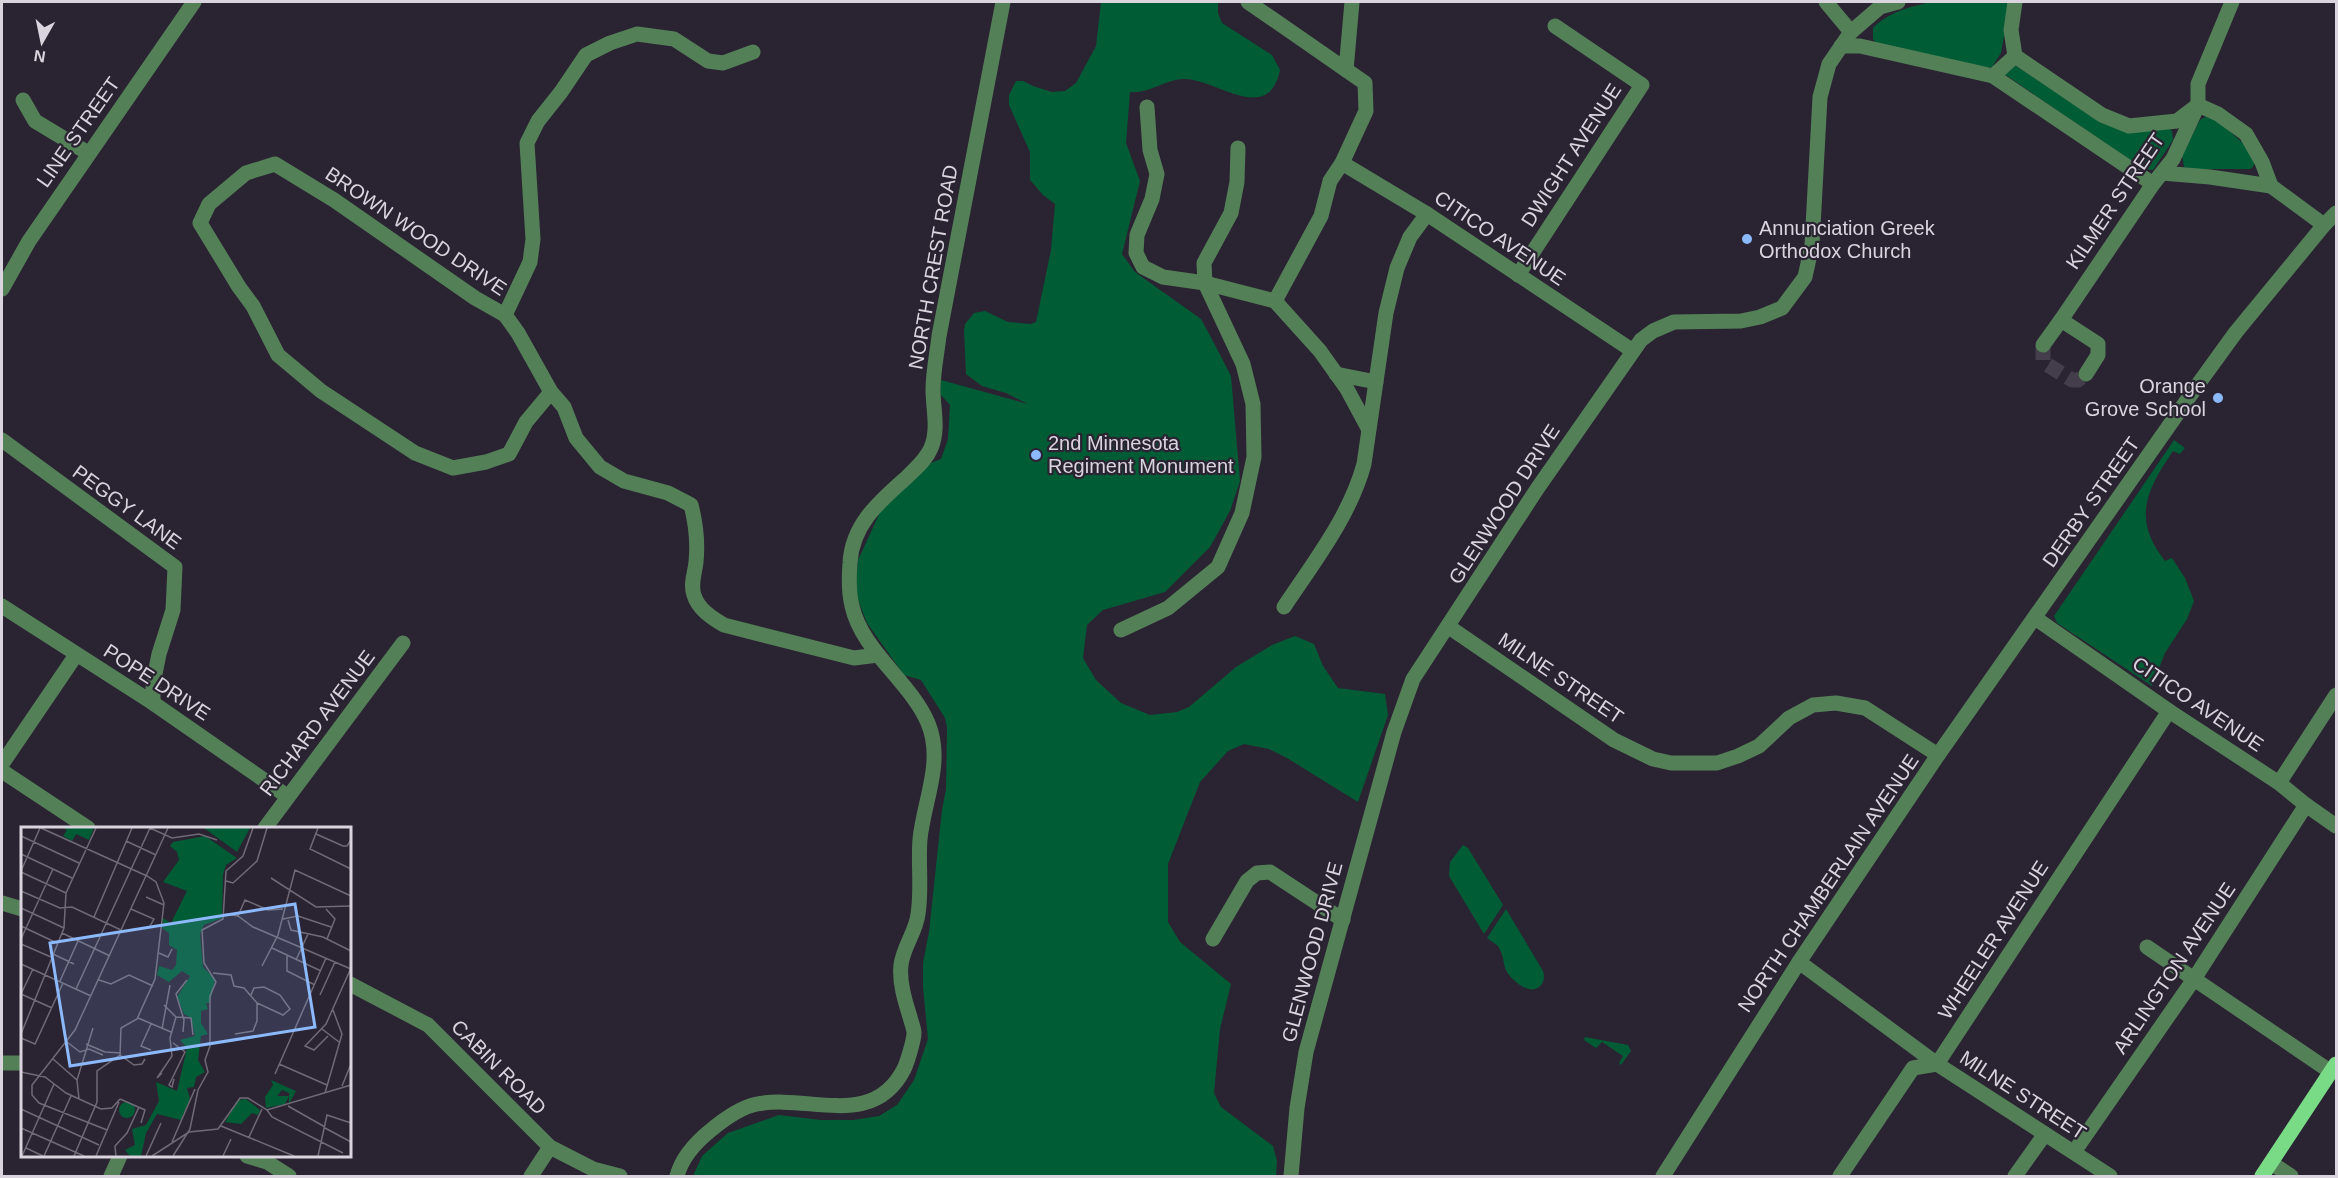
<svg xmlns="http://www.w3.org/2000/svg" width="2338" height="1178" viewBox="0 0 2338 1178" font-family="Arial,sans-serif">
  <style>
    .green { fill: #005c35 }
    .lines { fill: none; stroke-linecap: round; stroke-linejoin: round }
    .minor-tunnel { stroke: #443e4c; stroke-width: 15; stroke-dasharray: 15 8; stroke-linecap: butt }
    .minor { stroke: #548058; stroke-width: 15 }
    .major { stroke: #7adb87; stroke-width: 15 }
    .poi-dot { fill: #8cb9fc; stroke: #2a2332; stroke-width: 2 }
    .labels { text-anchor: middle; stroke-width: 4.5; stroke-linejoin: round; paint-order: stroke }
    .street-label { font-size: 20px; fill: #d9d4de; stroke: #2a2332 }
    .poi-label { font-size: 20px; fill: #d9d4de; stroke: #2a2332; text-anchor: start }
    .inset-road { fill: none; stroke: #706a77; stroke-width: 1.5 }
    .view { fill: #8cb9fc; fill-opacity: 0.15; stroke: #8cb9fc; stroke-width: 3 }
    .inset-edge { fill: none; stroke: #d9d4de; stroke-width: 3 }
  </style>
  <rect width="100%" height="100%" fill="#2a2332"/>
  <g class="green">
    <path d="M1101,2H1218V13L1222,23L1272,55L1280,70C1268,127 1214,77 1183,79C1164,80 1149,94 1130,92L1126,143L1140,181L1122,254L1135,272L1201,319L1214,343L1231,376L1240,481L1230,511L1210,547L1165,592L1103,610L1087,625L1083,658L1096,680L1121,703L1150,715L1177,712L1189,707L1236,667L1272,645L1295,636L1314,644L1323,666L1338,688L1385,694L1388,715L1358,802L1287,758L1269,749L1244,744L1228,751L1200,782L1168,864V922L1180,942L1231,984L1220,1029L1214,1093L1221,1107L1273,1146L1277,1161L1276,1176H693L702,1156L728,1133L779,1115L821,1120H853L879,1116L897,1105L914,1080L928,1039L923,988V963L929,932L942,810L946,789L947,728L945,718L921,680L904,675L867,623L858,600L856,583L858,560L881,510L931,463L941,459L948,439L950,405L940,394L941,380L1028,404L1006,393L982,386L966,374L964,331L965,324L974,313L985,311L1008,322L1031,324L1036,322L1051,250L1055,204L1043,195L1030,180V152L1009,105V95L1016,81H1023L1033,86L1052,92L1065,91L1076,83L1096,46Z"/>
    <path d="M1932,2H2010L2001,53L1992,67L1984,69L1878,45L1873,39V28C1888,12 1912,6 1932,2Z"/>
    <path d="M2012,65L2016,66L2109,125L2169,128L2172,131L2173,140L2153,170L2143,169L2003,73Z"/>
    <path d="M2205,117L2215,118L2247,147L2255,162L2253,167L2250,169H2193L2184,167L2182,155L2200,120Z"/>
    <path d="M2174,440L2185,448L2180,454L2173,451C2146,491 2132,519 2165,561L2172,558L2185,578L2194,601L2187,619L2165,653L2152,686L2057,623L2054,616Z"/>
    <path d="M1463,845L1468,848L1503,905L1484,934L1449,876L1450,862Z"/>
    <path d="M1506,909L1543,971C1545,977 1544,983 1539,987C1528,996 1509,978 1505,968C1503,960 1503,954 1498,946C1495,943 1490,941 1487,938Z"/>
    <path d="M1585,1037L1628,1045L1631,1051L1621,1065L1619,1063L1623,1056L1602,1042L1596,1048L1584,1040Z"/>
  </g>
  <g class="lines">
    <path class="minor-tunnel" d="M2043,345V362L2072,380H2078L2086,374"/>
    <g class="minor">
      <path d="M1248,2L1365,83L1366,111L1342,163L1330,181L1321,216L1275,301"/>
      <path d="M1826,2L1851,32"/>
      <path d="M2015,2L2011,30L2015,56"/>
      <path d="M1841,46H1860L1993,76L2153,184"/>
      <path d="M2015,56L2102,115L2129,126L2177,121L2198,105L2218,114L2246,134L2262,162L2271,186L2324,225"/>
      <path d="M1346,70L1352,2"/>
      <path d="M1993,76L2015,56"/>
      <path d="M23,100L35,121L88,153"/>
      <path d="M1147,107L1150,150L1157,174L1152,199L1137,235L1136,253L1143,267L1163,277L1205,283L1275,301L1320,351L1347,389L1368,428"/>
      <path d="M1342,163L1427,214L1633,351"/>
      <path d="M2162,173L2210,177L2271,186"/>
      <path d="M1518,275L1642,85L1555,26"/>
      <path d="M2,289L29,241L194,2"/>
      <path d="M505,315L530,262L533,239L527,143L538,121L561,92L586,55L610,43L637,34L674,39L708,61L723,63L753,52"/>
      <path d="M2061,320L2153,184L2173,159L2198,105V84L2232,2"/>
      <path d="M2043,345L2061,320L2098,344V355L2086,374"/>
      <path d="M1336,374L1376,382"/>
      <path d="M551,392L526,422L509,454L486,462L453,468L415,453L321,391L278,355L253,306L239,287L200,223L209,204L246,173L275,164L334,200L475,298L505,315L518,333L551,392L564,407L576,438L600,467L624,481L668,493L691,505C696,524 698,542 696,562C695,573 690,584 694,595C698,609 712,618 724,625L854,658L878,655"/>
      <path d="M2,440L175,567L173,610L159,654L153,684V703"/>
      <path d="M2,606L153,703L287,796"/>
      <path d="M1284,607C1314,562 1350,516 1364,464L1386,313L1397,268L1410,237L1427,214"/>
      <path d="M2035,618L2169,711L2279,783L2306,805L2336,826"/>
      <path d="M1449,627L1614,740L1653,759L1671,763H1717L1738,756L1759,746L1789,718L1813,705L1836,703L1865,708L1938,755"/>
      <path d="M1121,630L1168,608L1218,567L1242,513L1254,457L1253,404L1243,364L1205,283L1204,263L1231,213L1237,182L1238,148"/>
      <path d="M2,764L76,655"/>
      <path d="M2,771L88,828"/>
      <path d="M2279,783L2336,695"/>
      <path d="M265,828L403,643"/>
      <path d="M2,903L22,909"/>
      <path d="M1213,939L1247,881L1257,873L1270,872L1343,920"/>
      <path d="M2147,947L2331,1072"/>
      <path d="M1799,962L1937,1064L2110,1176"/>
      <path d="M350,984L428,1025L550,1147L593,1169L620,1176"/>
      <path d="M2,1063H22"/>
      <path d="M2074,1152L2194,979L2306,805"/>
      <path d="M247,1156L267,1162L289,1176"/>
      <path d="M2271,1163L2291,1176"/>
      <path d="M111,1176L120,1156"/>
      <path d="M531,1176L550,1147"/>
      <path d="M677,1176C682,1157 696,1142 711,1130C723,1120 742,1107 757,1104C809,1094 873,1130 904,1069C907,1063 914,1040 914,1033C914,1028 911,1022 910,1017C905,1001 899,982 901,965C903,947 916,932 918,914C922,890 918,864 920,839C924,800 944,762 928,723C910,681 862,651 852,606C849,594 849,576 850,563C852,524 880,501 907,477C916,468 926,460 931,448C939,429 933,409 933,390C933,372 937,354 939,336L1003,2"/>
      <path d="M1291,1176L1297,1108L1306,1052L1394,732L1413,679L1537,489L1641,340L1653,331L1674,322L1741,321L1760,317L1782,308L1805,277L1812,245L1820,97L1829,64L1851,32L1880,7L1898,2"/>
      <path d="M1663,1176L1799,962L1938,755L2199,383L2236,332L2324,225L2336,213"/>
      <path d="M1840,1176L1913,1068L1937,1064L2169,711"/>
      <path d="M2015,1176L2045,1134"/>
    </g>
    <path class="major" d="M2262,1176L2336,1064"/>
  </g>
  <g class="poi-dot">
    <circle cx="1747" cy="239" r="6"/>
    <circle cx="2218" cy="398" r="6"/>
    <circle cx="1036" cy="455" r="6"/>
  </g>
  <g class="labels">
    <g class="street-label">
      <text transform="translate(78 132) rotate(-55)" y="7">LINE STREET</text>
      <text transform="translate(1571 155) rotate(-57)" y="7">DWIGHT AVENUE</text>
      <text transform="translate(2115 201) rotate(-56)" y="7">KILMER STREET</text>
      <text transform="translate(416 231) rotate(34)" y="7">BROWN WOOD DRIVE</text>
      <text transform="translate(1500 238) rotate(34)" y="7">CITICO AVENUE</text>
      <text transform="translate(933 267) rotate(-80)" y="7">NORTH CREST ROAD</text>
      <text transform="translate(2091 502) rotate(-55)" y="7">DERBY STREET</text>
      <text transform="translate(1504 504) rotate(-57)" y="7">GLENWOOD DRIVE</text>
      <text transform="translate(127 507) rotate(36)" y="7">PEGGY LANE</text>
      <text transform="translate(1561 678) rotate(34)" y="7">MILNE STREET</text>
      <text transform="translate(157 682) rotate(33)" y="7">POPE DRIVE</text>
      <text transform="translate(2198 704) rotate(34)" y="7">CITICO AVENUE</text>
      <text transform="translate(317 723) rotate(-53)" y="7">RICHARD AVENUE</text>
      <text transform="translate(1828 883) rotate(-56)" y="7">NORTH CHAMBERLAIN AVENUE</text>
      <text transform="translate(1993 940) rotate(-57)" y="7">WHEELER AVENUE</text>
      <text transform="translate(1312 952) rotate(-75)" y="7">GLENWOOD DRIVE</text>
      <text transform="translate(2174 968) rotate(-56)" y="7">ARLINGTON AVENUE</text>
      <text transform="translate(499 1067) rotate(45)" y="7">CABIN ROAD</text>
      <text transform="translate(2023 1095) rotate(33)" y="7">MILNE STREET</text>
    </g>
    <g class="poi-label">
      <text x="1759" y="235">Annunciation Greek<tspan x="1759" dy="23">Orthodox Church</tspan></text>
      <text x="2206" y="393" text-anchor="end">Orange<tspan x="2206" dy="23">Grove School</tspan></text>
      <text x="1048" y="450">2nd Minnesota<tspan x="1048" dy="23">Regiment Monument</tspan></text>
    </g>
  </g>
  <g transform="translate(21 827)">
    <rect width="330" height="330" fill="#2a2332"/>
    <path d="M42,1H73L68,13L55,7L51,14L42,9L46,3ZM183,1H229L216,25ZM184,9L216,31L205,38L202,48L201,91L183,98L179,107L182,140L194,152L189,176H185L187,182L180,184V196L187,207L180,209L177,233L184,245L175,250L173,260L166,261L169,272L160,293L136,287L125,306L120,329H109L104,323L114,318L111,302L125,298L138,274L135,255L156,264L166,221L159,213L174,209L170,191L163,187L156,170L169,149L161,144L148,155L136,148L138,139L151,143L155,138L156,123L148,118V106L141,101L142,91L150,96L166,64L142,55L158,33L156,25L149,19L152,15ZM250,253L275,264L268,277V266L261,263L256,269H268L264,277L245,281L244,270L252,258ZM225,272L239,283L237,288L231,286L220,297L204,295L217,273ZM98 283a8 8 0 1 1 16 0a8 8 0 1 1-16 0Z" fill="#005c35"/>
    <path class="inset-road" d="M20,1L126,49L135,55L143,76L134,152L116,192L100,201L99,228L76,244V275L53,329M129,1L151,11L178,7L196,13M297,1L289,22L330,42M295,7L322,19H326L330,13M0,9L58,36M105,14L135,28M0,27L51,51M0,44L19,1M0,45L45,66M250,51L295,80L330,79M205,54L212,56L236,34L246,1M0,64L39,81L51,80L100,103M125,70L143,78M0,81L43,101M110,82L133,92L129,99M305,82L314,92L306,112M204,87L217,89L232,100L330,142M217,89L224,73L247,83L262,82M73,90L111,1M262,92L277,89L310,100M267,93L270,103L302,110L330,124M0,99L36,116M41,106L89,129M0,112L32,42M0,117L30,130M251,121L300,144M138,126L147,130L151,122M32,127L53,137M266,129V144L294,158M275,133L287,107M0,137L70,169M241,139L257,108L274,43L330,69M192,146L210,148L213,159L223,161L236,176L262,188L269,182L259,168L243,160L233,161L230,168M78,153L90,157L108,148L132,159M39,154L57,114M55,162L129,1M0,167L31,181M0,167L12,142M299,168L314,135M143,178L155,190L170,191L172,208M117,191L150,205M130,197L120,219L130,223M141,202L149,158M301,202L318,215M162,205L163,193L155,167L166,153M0,207L43,101L45,66L75,1M214,207L232,204L236,194V176M307,209L293,223L284,219L305,197L330,141M0,211L14,217L42,156M46,215L59,225L68,222L82,228M152,216L164,225L148,258L151,260L153,252M65,217L84,225L100,226M99,228L113,238L121,237L124,232M32,232L56,253M258,237L306,258M0,245L24,250L45,266L80,282L91,281L99,272M141,246L136,251L151,229L149,211L155,190M254,247L305,131M321,259L330,237M304,266L321,207L312,183M58,272L56,253L72,201M99,272L124,283L120,296M267,279L304,300M0,282L78,318M246,283L251,290L322,326M200,299L273,329M0,301L63,329M304,301L330,315M86,303L18,276L11,268V258L54,203L147,1M228,310L241,282M151,315L174,262M5,321L22,329M1,329L33,257M23,329L50,269M75,329L98,275M95,329L94,319L106,306L118,280M125,329L140,296M131,329L168,305L197,302L219,271H227L246,283L330,258M152,329L169,302L177,263L187,245L184,233L189,219V169L195,155L183,136L181,103L202,92L205,44L222,29L232,1M202,329L210,312M297,329L306,288L330,296"/>
    <path class="view" d="M274,77L294,200L49,239L29,116Z"/>
    <rect width="330" height="330" class="inset-edge"/>
  </g>
  <rect width="2338" height="1178" fill="none" stroke="#d9d4de" stroke-width="6"/>
  <g transform="translate(42 42) rotate(189)" stroke="#2a2332" stroke-width="4.5" paint-order="stroke">
  <path d="M0-4.5L10 22L0 15L-10 22Z" fill="#d9d4de"/>
  <text y="-9" font-size="16" font-weight="bold" text-anchor="middle" fill="#d9d4de">N</text>
  </g>
</svg>
